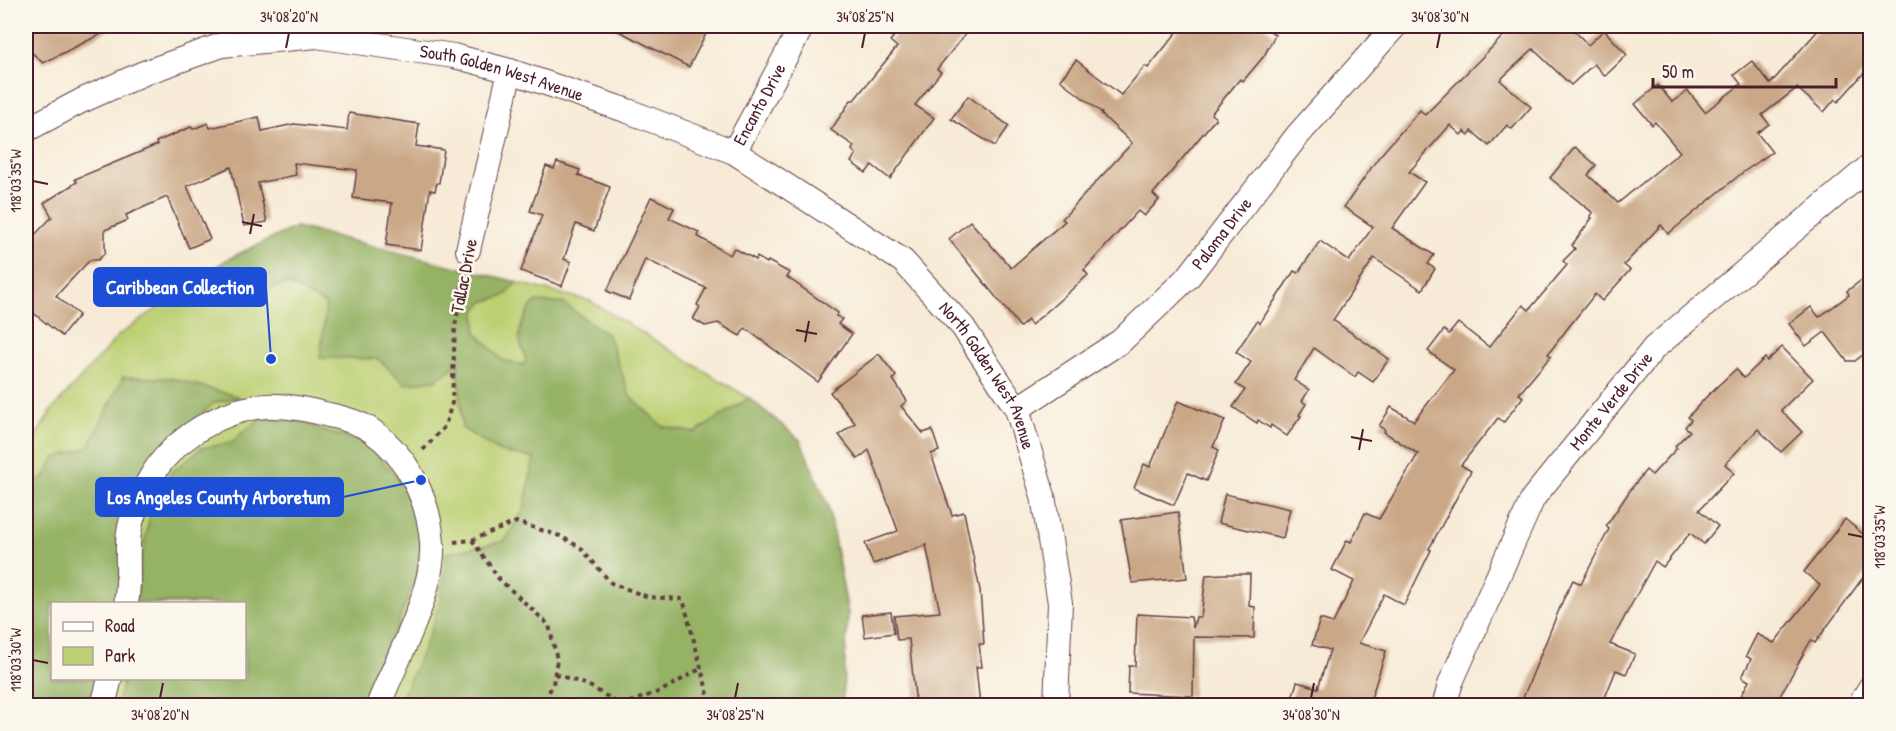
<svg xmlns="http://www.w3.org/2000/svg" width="1896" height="731" viewBox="0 0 1896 731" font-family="'Patrick Hand',sans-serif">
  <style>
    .green { fill: #bcd073; stroke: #83784f; stroke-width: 1.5; fill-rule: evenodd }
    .forest { fill: #95b265; stroke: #706848; stroke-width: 1.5 }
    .building { fill: #caa887 }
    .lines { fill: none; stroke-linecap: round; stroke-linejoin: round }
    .street-casing { stroke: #643e45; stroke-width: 26 }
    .path { stroke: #643e45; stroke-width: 4; stroke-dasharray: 4.5 4.5; stroke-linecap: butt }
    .street { stroke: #fff; stroke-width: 24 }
    .ticks { fill: none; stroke: #4a1f2b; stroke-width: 2 }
    .labels { text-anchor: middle; stroke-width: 5; stroke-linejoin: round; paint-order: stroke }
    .street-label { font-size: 18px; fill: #4a1f2b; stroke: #fbf7ec }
    .leader { fill: none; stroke: #1d4ed8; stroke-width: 2 }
    .callout-dot { fill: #1d4ed8; stroke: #fbf7ec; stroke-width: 2 }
    .callout { fill: #1d4ed8; stroke: #1d4ed8; stroke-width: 2 }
    .callout-label { font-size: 20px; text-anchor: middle; font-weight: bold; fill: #fff }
    .neatline { fill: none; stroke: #4a1f2b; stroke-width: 2 }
    .ticks-label { font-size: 15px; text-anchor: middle; fill: #4a1f2b }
  </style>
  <rect width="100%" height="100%" fill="#fbf7ec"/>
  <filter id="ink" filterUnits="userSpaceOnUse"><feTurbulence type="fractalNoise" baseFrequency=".0167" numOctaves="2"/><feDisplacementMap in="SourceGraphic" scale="12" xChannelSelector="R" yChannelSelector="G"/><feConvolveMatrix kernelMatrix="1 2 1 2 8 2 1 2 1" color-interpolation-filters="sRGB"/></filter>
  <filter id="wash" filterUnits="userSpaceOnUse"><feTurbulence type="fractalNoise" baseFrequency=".008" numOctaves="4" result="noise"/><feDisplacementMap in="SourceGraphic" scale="24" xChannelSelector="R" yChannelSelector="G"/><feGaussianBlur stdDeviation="1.35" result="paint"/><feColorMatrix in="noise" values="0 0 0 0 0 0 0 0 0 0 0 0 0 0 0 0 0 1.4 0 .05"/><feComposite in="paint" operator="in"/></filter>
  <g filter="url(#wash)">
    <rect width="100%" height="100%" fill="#f7ebd7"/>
    <path class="green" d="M296,227L590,301L749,398L800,440L828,506L848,614L842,705H26V453L51,411L119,335L228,259ZM52,604H244V678H52Z"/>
    <g class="forest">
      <path d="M296,227L517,282L506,295L483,302L476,311V332L502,360L524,365C527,354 523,352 520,342C517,330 527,311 535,302L563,303L608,335L630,396L662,426L695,433L749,398L800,440L828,506L848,614L842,705H398C422,652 444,612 446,553L505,541L524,509L534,458L500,452L462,428L458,364L436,380L405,384L378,359L320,358L326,305L289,284L250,292L202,277L228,259Z"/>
      <path d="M123,377L171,378L240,397L214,403L159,453L118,603L52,604V678L101,679L92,705L26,706V478L43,479L54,458L89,447Z"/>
      <path d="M262,419L302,421L326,432L366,442L409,492L422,537L421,564L366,705L117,706L123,679L244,678V604L136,603L142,556L154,495L171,473L201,448L231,443L246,429Z"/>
    </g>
    <g id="blocks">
      <g class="building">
        <path d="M26,26H117L43,63L26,47Z"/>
        <path d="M609,26H710L689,67Z"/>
        <path d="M902,26H972L937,69L941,72L915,105L934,118L890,179L872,165L866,173L851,162L856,154L852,150L854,146L831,130L851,100H854L897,47L890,41Z"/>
        <path d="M1182,26H1264L1275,35L1264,56L1243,81L1240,79L1211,114L1216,118L1153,194L1159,200L1144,216L1138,211L1084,270L1088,275L1052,307L1031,325L1028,320L1020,327L949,239L970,221L1011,268L1065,221L1062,219L1132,143L1101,114L1102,113L1060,80L1076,60L1121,95L1145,66L1148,68Z"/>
        <path d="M1513,26H1570L1588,45L1604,30L1627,55L1605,76L1594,64L1571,85L1533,49L1500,80L1531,107L1512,129L1507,125L1489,146L1472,131L1469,135L1464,131L1461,135L1450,125L1409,172L1425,182L1392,228L1434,255L1428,264L1435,269L1422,290L1374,258L1333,320L1389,359L1373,382L1358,372L1355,377L1314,348L1294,380L1309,390L1302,401L1306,404L1299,415L1301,416L1287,436L1271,425L1270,428L1258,420L1257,423L1233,407L1245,390L1236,384L1251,362L1236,352L1257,321L1260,323L1294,271L1298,273L1320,241L1349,261L1373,227L1344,207L1378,158L1420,110L1425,115Z"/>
        <path d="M1822,26H1870V66L1838,102L1835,99L1824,112L1797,88L1762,115L1769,124L1757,133L1772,152L1742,173L1668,234L1661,225L1624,265L1630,270L1602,301L1595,294L1571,324L1548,354L1551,356L1519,394L1523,397L1504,422L1498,418L1461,465L1471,471L1429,549L1431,550L1404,605L1384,594L1359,643L1386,651L1369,705H1290L1297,682L1318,688L1330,650L1312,645L1320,619L1333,623L1354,581L1332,570L1347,540L1351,542L1365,513L1379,519L1418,454L1384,432L1385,430L1379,426L1391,407L1414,421L1454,370L1428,351L1444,330L1449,334L1458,323L1489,347L1523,305L1529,310L1567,265L1563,261L1575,249L1572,245L1592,218L1590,217L1593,213L1550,178L1575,147L1596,165L1588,175L1618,203L1680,152L1655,122L1652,125L1635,104L1658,85L1672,102L1688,91L1705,112L1741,84L1734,75L1752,61L1770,84Z"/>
        <path d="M968,96L1009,126L995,146L951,119Z"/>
        <path d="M349,113L419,124L416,146L444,150L439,183H437L435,191L430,190L421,250L386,245L392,203L353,198L357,170L294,163L296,175L258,183L267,222L244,226L231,167L187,186L210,239L189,248L167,197L126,215L128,220L105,230V253L98,260H90L56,296L79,315L62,336L26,307V244L52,217L44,203L77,182L75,179L157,145L156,142L191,127L193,129L208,123L210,128L259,117L262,131L294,124L347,130Z"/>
        <path d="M557,162L580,170L578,175L610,187L594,231L576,224L564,259L571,262L562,286L521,271L542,215L530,211L546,166L554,169Z"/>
        <path d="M651,197L674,208L669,218L699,232L697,236L730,255L734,248L756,260L757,257L767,263L768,261L790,273L787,277L838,313L836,316L842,319L838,324L852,334L818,382L745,328L740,336L718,323L705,326L693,319L700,307L697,305L706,288L645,259L629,300L607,291Z"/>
        <path d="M1863,279L1866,283L1870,280V349L1855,361H1847L1825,332L1806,346L1789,324L1811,307L1819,317L1849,295L1847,291Z"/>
        <path d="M1782,347L1813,379L1781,410L1802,432L1781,452L1758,429L1725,464L1734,473L1699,510L1718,526L1704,544L1690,533L1663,567L1655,561L1610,644L1635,654L1626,674L1616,670L1602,705H1520L1563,600L1573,580L1581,584L1609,529L1606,526L1631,489L1646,470L1652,475L1677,448L1675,446L1690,431L1685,427L1691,420L1688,417L1708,395L1736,369L1744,378L1765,358L1767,361Z"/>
        <path d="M879,354L896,376L893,379L907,401L901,406L923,433L932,430L939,451L931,454L952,515L964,512L980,590L984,644H979L982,667H976L980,705H916L909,639L897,640L894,616L940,612L926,545L873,564L865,543L898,531L869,450L858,459L839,435L855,423L830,392Z"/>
        <path d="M1178,401L1225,420L1213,447L1219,450L1206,481L1188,473L1174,505L1134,488L1144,464L1150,467Z"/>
        <path d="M1225,494L1290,509L1283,538L1218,523Z"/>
        <path d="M1178,512L1187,578L1132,583L1121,520Z"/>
        <path d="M1845,519L1870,540V568L1815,643L1811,640L1775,705H1736L1749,681L1742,677L1751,659L1746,656L1757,634L1774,643L1820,585L1804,572Z"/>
        <path d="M1224,574H1250L1249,606L1255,607L1254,638L1194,637L1193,696L1128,693L1129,666H1135L1137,614L1191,617L1193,628L1196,617H1201L1206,575Z"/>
        <path d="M891,612L894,633L865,637L862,615Z"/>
      </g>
    </g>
  </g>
  <g filter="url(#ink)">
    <use href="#blocks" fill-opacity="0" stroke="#643e45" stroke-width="1.5"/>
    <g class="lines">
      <defs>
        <g id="street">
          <path id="s1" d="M26,130L81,101L144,73L222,45L316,36L454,56L510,71L628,111L734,152L903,261L963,327L1017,409L1043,496L1060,603L1056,706"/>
          <path id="s2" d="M734,152L802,26"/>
          <path d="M468,250L510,71"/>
          <path id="s3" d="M1017,409L1121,341L1189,276L1297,136L1395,26"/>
          <path d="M126,604C130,580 127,568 128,545C128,521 139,497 151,477C173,439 223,408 267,406C288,405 309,410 329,415C343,418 361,423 372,431C408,457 429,499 432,543C435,592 396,660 378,706"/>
          <path d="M103,706L110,678"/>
          <path id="s4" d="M1444,706L1451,682L1533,498L1654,348L1870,166"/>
          <path d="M1859,706L1870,688"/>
        </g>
      </defs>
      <use href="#street" class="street-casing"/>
      <g class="path">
        <path d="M423,450L445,426L452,403L455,327L464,273"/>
        <path d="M472,540L499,579L549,625L557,660L553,684L542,706"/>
        <path d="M454,542L472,540L516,522L560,536L581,548L611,583L648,597L683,599L711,706"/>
        <path d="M555,674L588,685L621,705"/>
        <path d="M621,705L661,691L702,668"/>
      </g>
      <use href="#street" class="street"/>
    </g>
  </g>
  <path class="ticks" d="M286,48L289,33M862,48L865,33M1437,48L1440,33M33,181L48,184M242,222L262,226M250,234L254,214M796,330L817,334M805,342L809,321M1351,437L1372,441M1359,450L1363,429M1848,534L1863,537M33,660L48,663M160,698L163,683M735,698L738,683M1311,698L1314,683"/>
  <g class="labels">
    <g class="street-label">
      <text dy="6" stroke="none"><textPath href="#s1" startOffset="498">South Golden West Avenue</textPath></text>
      <text dy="6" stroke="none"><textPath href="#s2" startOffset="54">Encanto Drive</textPath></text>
      <text dy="6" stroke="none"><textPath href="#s3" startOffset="272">Paloma Drive</textPath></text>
      <text transform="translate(464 276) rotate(-79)" y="6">Tallac Drive</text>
      <text dy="6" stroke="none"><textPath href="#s1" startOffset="1089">North Golden West Avenue</textPath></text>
      <text dy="6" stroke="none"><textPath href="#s4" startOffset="351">Monte Verde Drive</textPath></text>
    </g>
  </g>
  <path class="leader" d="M271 359L266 287M421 480L343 497"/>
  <g class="callout-dot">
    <circle cx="271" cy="359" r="6"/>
    <circle cx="421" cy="480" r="6"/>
  </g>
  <g class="callout">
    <rect x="94" y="268" width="172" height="38" rx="6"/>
    <rect x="96" y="478" width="247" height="38" rx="6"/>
  </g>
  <g class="callout-label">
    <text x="180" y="294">Caribbean Collection</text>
    <text x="219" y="504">Los Angeles County Arboretum</text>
  </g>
  <rect width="1896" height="731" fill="none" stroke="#fbf7ec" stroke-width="66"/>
  <rect x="51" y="602" width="195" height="78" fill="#fbf7ec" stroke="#b4a19f" stroke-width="1.5"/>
  <rect x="63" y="622" width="30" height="9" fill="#ffffff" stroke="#b4a19f" stroke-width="1.5"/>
  <text x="105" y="632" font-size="18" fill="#4a1f2b">Road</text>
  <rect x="63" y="647" width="30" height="18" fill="#bcd073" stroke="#b4a19f" stroke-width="1.5"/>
  <text x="105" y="662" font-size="18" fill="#4a1f2b">Park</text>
  <path d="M1653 78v9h183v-9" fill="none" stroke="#4a1f2b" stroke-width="3"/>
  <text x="1662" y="78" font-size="18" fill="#4a1f2b" stroke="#fbf7ec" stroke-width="4.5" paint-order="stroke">50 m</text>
  <rect x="33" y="33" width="1830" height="665" class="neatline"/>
  <g class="ticks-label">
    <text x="289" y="22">34°08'20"N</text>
    <text x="865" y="22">34°08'25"N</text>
    <text x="1440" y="22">34°08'30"N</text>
    <text transform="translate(16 181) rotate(-90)" y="5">118°03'35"W</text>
    <text transform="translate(1880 537) rotate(-90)" y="5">118°03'35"W</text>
    <text transform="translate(16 660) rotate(-90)" y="5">118°03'30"W</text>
    <text x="160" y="720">34°08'20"N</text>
    <text x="735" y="720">34°08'25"N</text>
    <text x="1311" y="720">34°08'30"N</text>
  </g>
</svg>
